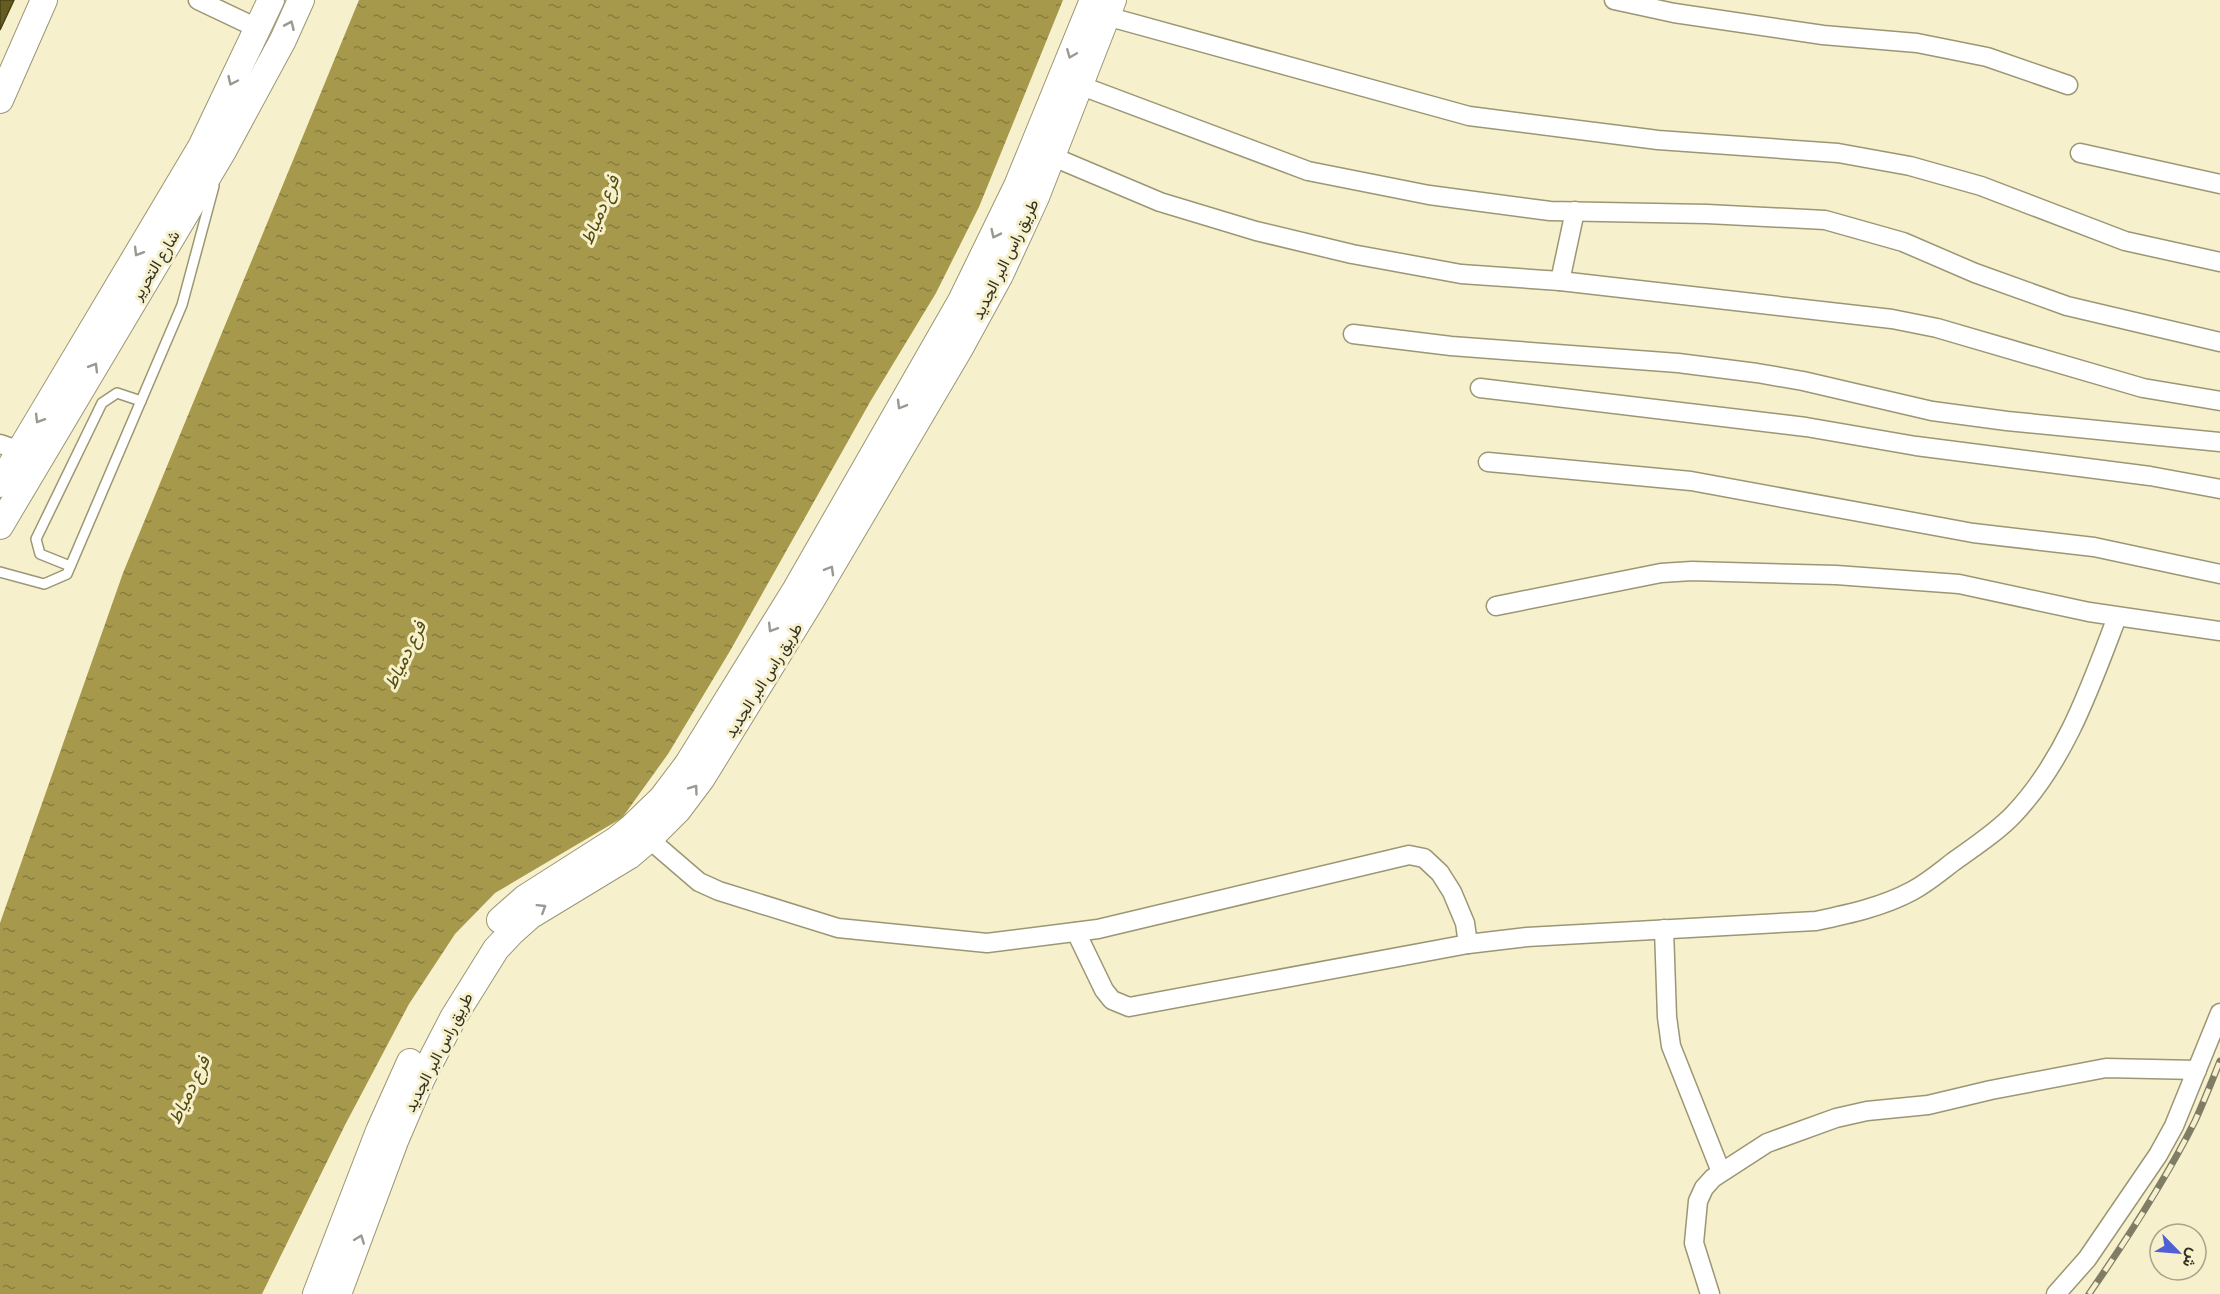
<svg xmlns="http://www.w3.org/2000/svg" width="2220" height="1294" viewBox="0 0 2220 1294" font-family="Commissioner,Vazirmatn,sans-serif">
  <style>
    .water { fill: url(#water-ripples) }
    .building { fill: #665c20; stroke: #474016; stroke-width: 1.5 }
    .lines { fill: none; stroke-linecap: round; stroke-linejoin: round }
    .lane-casing { stroke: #9b9674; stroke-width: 12 }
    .street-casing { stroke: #9b9674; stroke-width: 21 }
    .secondary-casing { stroke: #9b9674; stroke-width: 28 }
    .lane { stroke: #fff; stroke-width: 9 }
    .street { stroke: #fff; stroke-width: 18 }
    .secondary { stroke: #fff; stroke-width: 26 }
    .rail-casing { stroke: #807d66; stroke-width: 7 }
    .rail { stroke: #f6f0cc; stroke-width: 4.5; stroke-dasharray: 14; stroke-linecap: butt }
    .oneway { stroke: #999891 }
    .labels { text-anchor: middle; stroke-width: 6; stroke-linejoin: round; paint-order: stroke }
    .street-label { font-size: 16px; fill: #333123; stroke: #f6f0cc }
    .water-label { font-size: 18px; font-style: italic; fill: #544b0d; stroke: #f6f0cc }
  </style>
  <defs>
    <pattern id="water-ripples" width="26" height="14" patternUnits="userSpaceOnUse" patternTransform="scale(1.5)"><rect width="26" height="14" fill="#a6994b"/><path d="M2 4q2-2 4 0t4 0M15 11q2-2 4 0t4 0" fill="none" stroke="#887d3e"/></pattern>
  </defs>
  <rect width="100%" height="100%" fill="#f6f0cc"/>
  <path class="water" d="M359,0H1063L979,207L936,293L870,402L730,651L668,754L622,818L495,893L455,934L409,1004L345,1125L262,1294H0V923L123,573Z"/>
  <path class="building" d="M0,0H14L0,30Z"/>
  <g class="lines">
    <defs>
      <g id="lane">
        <path d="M70,566L40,554L36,539L102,403L117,393L141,401"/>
        <path d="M0,572L44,584L67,574L182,305L214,186"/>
      </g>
      <g id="street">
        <path d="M198,0L257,28"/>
        <path d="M1614,0L1674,13L1823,35L1917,43L1987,57L2068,85"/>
        <path d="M1106,16L1469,116L1658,140L1838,153L1910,166L1981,186L2125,241L2220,262"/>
        <path d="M1079,85L1308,171L1429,195L1550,211L1707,214L1825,220L1903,242L1975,273L2067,306L2220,342"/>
        <path d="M2080,153L2220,184"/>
        <path d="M1051,156L1160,202L1256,231L1352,254L1461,274L1560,281L1892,319L1937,328L2143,388L2220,401"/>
        <path d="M1560,281L1575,211"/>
        <path d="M1353,334L1451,346L1678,363L1757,373L1803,381L1932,411L2007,421L2220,442"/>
        <path d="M1480,388L1806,427L1916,446L2150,476L2220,489"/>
        <path d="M0,444L20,451"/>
        <path d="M1488,462L1691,481L1973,533L2094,547L2220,574"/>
        <path d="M1496,606L1661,573L1692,571L1836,575L1959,584L2089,612L2220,631"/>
        <path d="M649,839L699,882L719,891L838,928L987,943L1098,929L1409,855L1424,858L1440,873L1452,892L1465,923L1468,944L1527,937L1816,921C1849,914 1882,907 1912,891C1927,883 1940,872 1953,862C1974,847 1997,832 2014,814C2066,759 2091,685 2117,617"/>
        <path d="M1664,929L1667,1017L1671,1046L1721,1172"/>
        <path d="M1076,932L1104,990L1112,1000L1129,1007L1468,944"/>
        <path d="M1710,1294L1694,1243L1698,1201L1704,1188L1713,1178L1767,1143L1836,1118L1867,1111L1928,1105L1991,1090L2106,1068L2197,1070"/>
        <path d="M2056,1294L2087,1259L2158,1155L2174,1126L2220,1013"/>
      </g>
      <g id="secondary">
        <path d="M0,100L44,0"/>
        <path d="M0,484L201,147L271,0"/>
        <path d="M0,526L223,151L283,40L301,0"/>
        <path d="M500,920L525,898L616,840L632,827L662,798L687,765L796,589L961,301L1017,186L1093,0"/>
        <path d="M316,1294L379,1131L410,1062"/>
        <path d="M338,1294L395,1141L422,1078L453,1018L496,949L512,932L530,916L629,856L649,839L678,810L702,778L811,601L959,350L1000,275L1036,197L1113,0"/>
      </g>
    </defs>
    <use href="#lane" class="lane-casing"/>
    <use href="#street" class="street-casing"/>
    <use href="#secondary" class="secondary-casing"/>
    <use href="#lane" class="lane"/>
    <use href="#street" class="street"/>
    <use href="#secondary" class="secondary"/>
    <defs>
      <path id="rail" d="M2089,1294C2127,1239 2165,1181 2195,1121C2204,1101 2212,1081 2220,1061"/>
    </defs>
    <use href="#rail" class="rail-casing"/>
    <use href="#rail" class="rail"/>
  </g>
  <defs><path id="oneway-chevron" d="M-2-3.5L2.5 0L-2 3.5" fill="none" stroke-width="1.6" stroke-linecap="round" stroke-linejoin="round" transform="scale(1.5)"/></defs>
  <g class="oneway">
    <use href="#oneway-chevron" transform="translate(290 25) rotate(-66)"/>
    <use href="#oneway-chevron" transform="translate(1071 54) rotate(112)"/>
    <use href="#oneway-chevron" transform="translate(232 81) rotate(115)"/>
    <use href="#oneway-chevron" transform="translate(995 234) rotate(116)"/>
    <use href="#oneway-chevron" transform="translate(138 252) rotate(121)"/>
    <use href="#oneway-chevron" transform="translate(94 367) rotate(-59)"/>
    <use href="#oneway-chevron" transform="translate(901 405) rotate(120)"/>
    <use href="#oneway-chevron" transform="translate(39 419) rotate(121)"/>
    <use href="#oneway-chevron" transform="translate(830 570) rotate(-60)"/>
    <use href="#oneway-chevron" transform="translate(772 628) rotate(122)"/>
    <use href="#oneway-chevron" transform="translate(694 789) rotate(-54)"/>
    <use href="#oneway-chevron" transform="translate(542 908) rotate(-32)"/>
    <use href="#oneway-chevron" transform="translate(360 1239) rotate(-69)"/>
  </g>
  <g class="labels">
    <g class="street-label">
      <text transform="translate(1005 259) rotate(-64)" y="6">طريق راس البر الجديد</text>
      <text transform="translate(155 265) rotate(-59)" y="6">شارع التحرير</text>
      <text transform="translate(763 680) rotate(-58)" y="6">طريق راس البر الجديد</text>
      <text transform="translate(438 1052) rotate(-63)" y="6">طريق راس البر الجديد</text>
    </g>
    <g class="water-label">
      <text transform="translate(600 210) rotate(-67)" y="6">فرع دمياط</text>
      <text transform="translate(405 655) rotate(-64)" y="6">فرع دمياط</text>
      <text transform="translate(189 1090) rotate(-64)" y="6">فرع دمياط</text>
    </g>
  </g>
  <g transform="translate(2178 1252) rotate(115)"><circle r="28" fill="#f6f0cc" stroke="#a8a488" stroke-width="1.5"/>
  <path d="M0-4.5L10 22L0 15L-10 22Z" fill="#515fd4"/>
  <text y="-9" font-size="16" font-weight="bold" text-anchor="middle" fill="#333123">ش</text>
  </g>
</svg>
